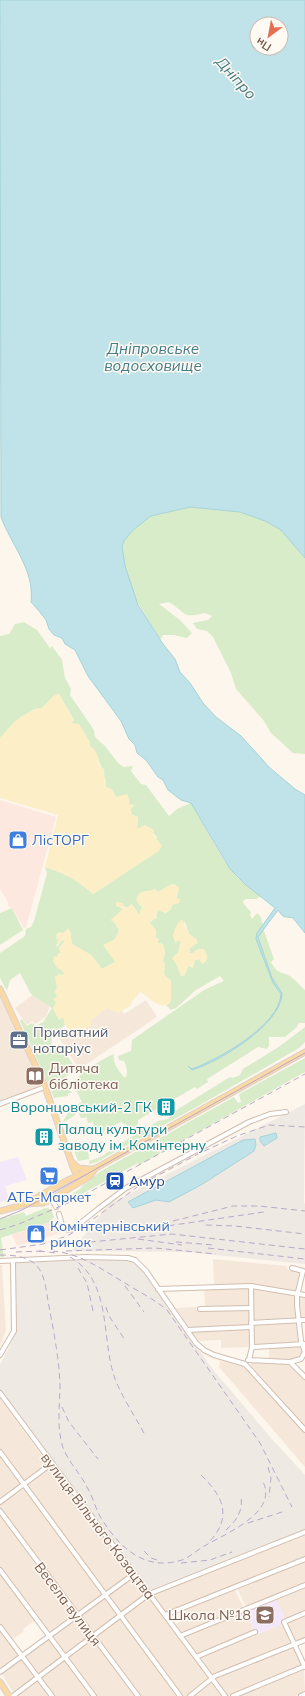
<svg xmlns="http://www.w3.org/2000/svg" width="305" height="1696" viewBox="0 0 305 1696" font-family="Mulish,sans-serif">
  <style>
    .residential { fill: #f5e8da }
    .commercial { fill: #fde8e0 }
    .industrial { fill: #efe9e4 }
    .education { fill: #f3e8fa }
    .green { fill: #d8ecc9; fill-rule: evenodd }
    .sand { fill: #fcefc7 }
    .water { fill: #bfe3e8; stroke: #a5d3da; fill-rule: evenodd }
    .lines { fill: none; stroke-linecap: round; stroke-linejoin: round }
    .minor-casing { stroke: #d1beb0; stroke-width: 6 }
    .major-casing { stroke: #dad1cd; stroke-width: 7 }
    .minor { stroke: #fff; stroke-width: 4 }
    .major { stroke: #fbd9a5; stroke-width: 5 }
    .tram { stroke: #b9a8c9; stroke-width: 1 }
    .rail { stroke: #b9a8c9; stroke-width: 1; stroke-dasharray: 6 4; stroke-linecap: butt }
    .labels { text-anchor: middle; stroke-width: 3; stroke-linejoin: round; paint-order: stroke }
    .shop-label { font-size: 14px; fill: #366cbe; stroke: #fffaf3; text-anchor: start }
    .service-label { font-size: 14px; fill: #4e5e75; stroke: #fffaf3; text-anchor: start }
    .education-label { font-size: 14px; fill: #785e54; stroke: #fffaf3; text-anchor: start }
    .culture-label { font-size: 14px; fill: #0d838f; stroke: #fffaf3; text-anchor: end }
    .transit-label { font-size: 14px; fill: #164399; stroke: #fffaf3; text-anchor: start }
    .street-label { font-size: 14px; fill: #7a5c4d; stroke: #fffaf3 }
    .water-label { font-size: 15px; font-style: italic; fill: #437c86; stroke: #fffaf3 }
  </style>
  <rect width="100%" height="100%" fill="#fdf6ec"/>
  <g class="residential">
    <path d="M34,994L49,1003L50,1007L46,1016L40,1021L35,1024L32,1021L27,1025L15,1008Z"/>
    <path d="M0,998L28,1057L40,1087L0,1101Z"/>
    <path d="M146,1000L157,1017L79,1069L59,1038L116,1001L124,1014Z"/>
    <path d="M213,1259L287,1266L288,1270L301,1272L297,1292L251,1284H214Z"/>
    <path d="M0,1265H2L6,1330L0,1347Z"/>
    <path d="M204,1289H250V1306L205,1307Z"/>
    <path d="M254,1289L296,1296L297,1320L253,1321Z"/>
    <path d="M298,1297L305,1298V1319L300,1318Z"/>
    <path d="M196,1307L197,1309H250V1326L190,1329L176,1308Z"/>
    <path d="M265,1323H296L298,1324L299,1342L253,1346V1325Z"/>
    <path d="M250,1329V1347L221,1348V1340L199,1341L192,1332Z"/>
    <path d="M302,1345V1357L300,1359H269V1348Z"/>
    <path d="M220,1361L242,1366L249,1371L305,1434V1467L219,1367Z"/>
    <path d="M251,1362L290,1364L305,1380V1426L251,1366Z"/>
    <path d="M0,1398L48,1464L24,1482L0,1450Z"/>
    <path d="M0,1456L21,1485L0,1499Z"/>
    <path d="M51,1468L131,1574L106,1593L27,1486Z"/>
    <path d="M24,1489L103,1595L78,1613L0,1508V1505Z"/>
    <path d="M0,1515L75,1615L50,1633L0,1566Z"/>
    <path d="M305,1535V1558L168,1613L165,1611L153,1595Z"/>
    <path d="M305,1561V1583L246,1607L237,1588Z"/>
    <path d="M0,1572L35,1620L23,1629L24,1631L12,1640L0,1624Z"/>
    <path d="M133,1577L145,1594L121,1613L108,1595Z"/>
    <path d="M305,1587V1610L285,1619L276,1599Z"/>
    <path d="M234,1589L244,1608L182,1633L175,1624L188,1619L185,1609Z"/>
    <path d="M148,1597L209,1679L187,1696H183L123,1617Z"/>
    <path d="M105,1598L118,1615L92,1633L80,1616Z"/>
    <path d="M245,1612L254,1631L197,1654L184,1637Z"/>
    <path d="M305,1615V1638L295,1642L286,1623Z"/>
    <path d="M120,1618L178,1696H140L95,1637Z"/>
    <path d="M77,1619L89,1635L65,1653L53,1637Z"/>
    <path d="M282,1624L290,1643L213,1675L199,1658Z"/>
    <path d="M0,1630L19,1656L0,1670Z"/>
    <path d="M49,1638L62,1656L38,1675L24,1657Z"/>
    <path d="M93,1639L118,1673L135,1696H97L68,1658Z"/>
    <path d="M293,1647L302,1666L228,1696L215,1678Z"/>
    <path d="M21,1659L36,1678L14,1694L2,1674Z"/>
    <path d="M65,1659L92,1696H54L40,1678Z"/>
    <path d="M304,1669L305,1692L295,1696H239Z"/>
    <path d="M38,1680L49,1696H16Z"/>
    <path d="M211,1682L221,1696H192Z"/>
  </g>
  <g class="commercial">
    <path d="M0,800L56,817L26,927L24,928L12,908L8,906V902L0,889Z"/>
    <path d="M55,1220L61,1233L17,1246L12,1235Z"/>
  </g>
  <g class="industrial">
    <path d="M305,1104L304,1203L305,1204V1264L185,1252L72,1251L109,1204Z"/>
    <path d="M97,1258L135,1261L214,1371L271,1438L305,1475V1529L150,1590L0,1390V1365L13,1340L16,1328L14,1263L47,1261L95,1260Z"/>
  </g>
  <g class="education">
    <path d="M18,1157L27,1180L5,1186L9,1200L0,1202V1162Z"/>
    <path d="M276,1599L285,1619L282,1621L283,1624L256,1634L245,1612Z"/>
  </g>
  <g class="green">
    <path d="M190,507L240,512L265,521L281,530L305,558V754L293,753L271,733L264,721L236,689L231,673L213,637L207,631L197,629L193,623L208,620L212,616L205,613C181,619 187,613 169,602L159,604L180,620L192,633L187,638L174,635H163L160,640L135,598L125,566L122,546L124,541L133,530L151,516Z"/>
    <path d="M24,622L37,630L50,648L52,646L62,660L65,678L71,689L70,695L94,730L95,737L105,746L118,763L124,767L133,766L131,771L141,784L146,785L169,816L177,809L191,803L225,862L237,877L260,896L257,899H246L243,901L244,904L251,912L250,915L252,919L257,913L261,917L264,931L274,959L271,962C277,973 278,971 288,975C294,978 300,986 305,990V1023H299L296,1028L285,1037H269V1046L267,1049L258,1047L207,1079L208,1082L197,1089L195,1087L138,1120V1124L131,1128L121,1122L109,1128L106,1127L104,1132L101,1136H98L95,1133L93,1122L88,1123L86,1116L85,1118H81L79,1114L82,1103L74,1116L62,1123L71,1108L82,1102L77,1092L72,1086C74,1076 104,1058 114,1054C112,1062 119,1072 125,1078C129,1073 126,1066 124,1061L119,1060L118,1056L131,1051L132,1040L204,990L224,981L220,976L196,990L176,1008L171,1010L166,1005L169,1004L171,1000V981L163,974L165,965L163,961L165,952L163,944L158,943L150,923L156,916L158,910L166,913L171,909L172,905L177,898L176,885L172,884L158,892L154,889L150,892L145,891L138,903L142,907L139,915L132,904L128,908L123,906L121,907L123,909L111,920L115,923L119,930L115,939V962L102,969L91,955L72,944L70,931H66L56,938L59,940L56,945L57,947L62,940L65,941L59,948L62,954L59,953L55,965L62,970L64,973L55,992L57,995L56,1004L53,1008L59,1020L63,1017L65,1025L52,1036L51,1044L56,1050L62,1048L76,1069L50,1088L20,1021L22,1019L27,1026L32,1023L36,1026L43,1022L52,1008L31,994L20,973L10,980L7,991L0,978V953L25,936L26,929L31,927L34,921L47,873L45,867C66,874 76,879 93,894L119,877L157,837L145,825L137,830L138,817L132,815L129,804V799L122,796L116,797L112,790L105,786L106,782C102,772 100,762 96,753C95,750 91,748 90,746C85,736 83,726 71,723L74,720L59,694L54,696L42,708L35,709L21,717L0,738V636L9,634L15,624ZM185,922L189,934L196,939L190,948V953H194L196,950L203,949L199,959L195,960L193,967L188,966L185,975L181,976L177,965L175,962V955L178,953L181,942L179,940H177L176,943L173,935Z"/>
    <path d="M12,908L23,930L0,945V913Z"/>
    <path d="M305,1027V1042L299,1048L207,1101L97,1162L89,1164V1161L101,1157L115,1147L158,1121L168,1119L178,1109L230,1077L233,1078L240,1075L243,1069L280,1046Z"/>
    <path d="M305,1058V1072L139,1165L138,1163L62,1205L60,1201L80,1189L83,1185L101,1171L234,1097L238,1103L241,1102L239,1094Z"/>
    <path d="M63,1086L72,1092L68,1094V1096L54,1098L51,1091Z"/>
    <path d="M79,1143L82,1151L88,1150L89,1159L78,1161L72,1145Z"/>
    <path d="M45,1208L51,1209L54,1217L50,1222L1,1238L4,1257H0V1219L24,1212L26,1216Z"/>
  </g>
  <g class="sand">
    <path d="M59,694L74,720L71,723L79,724L90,742V746C97,750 99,759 99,766L104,769L105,786L112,790L116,797L127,794L129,799V804L135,805L131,809L132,815L138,817L137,829L145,825L154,830L153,834L162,846L159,851L93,894C76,879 66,874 45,867L58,815L0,798V738L15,721L35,709L42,708L54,696Z"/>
    <path d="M172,884L179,887L178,893L176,895L177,898L180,899L179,903L172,905L171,909L166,913L158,910L156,916L158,918L152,920L150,923L156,930V938H159L158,943L163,944L165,952L163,961L165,965L164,974L171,981V1000L169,1004C156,1010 149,995 140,992L133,1000L130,1006L118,1013L107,1008L91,1020V1026C83,1029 69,1035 65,1024C64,1022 64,1020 63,1017L59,1020L53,1008L56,1004L53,998H56L57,995L54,992L57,989L55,977L59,974L63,975L64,973L62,970L58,969L55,965L56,964L53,962L54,956L57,957L58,953L61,954L59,948L65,942L62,940L56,947L58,940L56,936L58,932L64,933L68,928L70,931L72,944L91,955L102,969L115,962L103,945L115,939L119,930L115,923L111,920L123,909L116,906V902L123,903L124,908H127L132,904L139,915L142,907L136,900C137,898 138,896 139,894C142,890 150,892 155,889L158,892Z"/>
    <path d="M182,919L189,934L196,939L198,943L190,948V953H194L196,950L204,949C207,954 210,961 202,964L199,959L195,960L193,968L188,966L185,975L181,976L177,965L172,958L178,953L181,942L177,940L176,944C171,935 175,925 182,919Z"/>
  </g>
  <g class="water">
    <path d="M0,0H305V558L281,530L265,521L240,512L190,507L151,516L133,530L124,541L122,546L125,566L138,605L163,644L175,659L180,672L190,683L203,703L216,717L241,736L270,768L295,789L305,795V933L293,918C284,916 284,919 278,910L258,937L272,978L282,993C282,1024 219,1062 192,1070L188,1066L192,1069C219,1059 280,1025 281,994L273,983L256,939L257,933L275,908L246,885L230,869L191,803L181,800L168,790L163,780L158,777L146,760L137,753L135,745L129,739L121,721L88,676L75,650L65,644L62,638L54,635L49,629L46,620L39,611L31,602C35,570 11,545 1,517ZM257,24H281V48H257Z"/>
    <path d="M276,1133L277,1138L264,1146L260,1141V1137Z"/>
    <path d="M255,1139L256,1145L254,1151L201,1185L169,1202L156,1200L133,1208L128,1202L243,1140Z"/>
  </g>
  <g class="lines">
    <defs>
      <g id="minor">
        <path d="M0,1104L45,1087"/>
        <path d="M52,1199L56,1207"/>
        <path d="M59,1214L62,1225L68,1230L73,1229L98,1209L126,1188L249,1122L270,1114L286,1112"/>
        <path d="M0,1261L85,1257L128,1258L135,1260L146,1271L196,1343L204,1350L214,1355L245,1364L305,1430"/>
        <path d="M158,1289L251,1286L305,1295"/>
        <path d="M200,1309L251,1308"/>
        <path d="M251,1323L305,1320"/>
        <path d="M187,1330L251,1327"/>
        <path d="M252,1347L305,1344"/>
        <path d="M0,1355L14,1331L13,1261"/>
        <path d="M248,1360L290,1362L305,1377"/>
        <path d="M249,1360L252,1347L251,1286"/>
        <path d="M290,1362L301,1359L305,1352L301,1341L297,1305V1296L303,1271L292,1268"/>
        <path d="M0,1393L225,1696"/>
        <path d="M0,1452L180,1696"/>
        <path d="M0,1502L51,1464"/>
        <path d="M0,1511L138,1696"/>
        <path d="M0,1570L94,1696"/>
        <path d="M305,1613L284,1622L305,1667"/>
        <path d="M165,1615L305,1559"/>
        <path d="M0,1627L52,1696"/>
        <path d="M180,1636L305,1585"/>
        <path d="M196,1657L255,1632"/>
        <path d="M0,1672L134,1574"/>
        <path d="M13,1696L149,1594L305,1532"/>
        <path d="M190,1696L215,1676L305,1640"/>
        <path d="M233,1696L305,1666"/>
        <path d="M301,1696L305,1694"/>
      </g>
      <g id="major">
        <path d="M0,989L44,1084L74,1170L79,1176"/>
        <path d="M73,1163L78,1168L91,1169"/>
        <path d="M24,1204L43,1203L52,1199L90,1176L95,1169"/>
        <path d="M0,1211L23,1205L68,1180L96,1168L305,1052"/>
        <path d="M0,1682L9,1696"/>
      </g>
    </defs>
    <use href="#minor" class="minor-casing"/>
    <use href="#major" class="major-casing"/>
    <use href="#minor" class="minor"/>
    <use href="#major" class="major"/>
    <path class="tram" d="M0,1219L22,1210L305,1053"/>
    <g class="rail">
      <path d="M173,1221L233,1206H259L305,1211"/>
      <path d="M206,1225L235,1226L305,1234"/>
      <path d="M0,1230L19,1224L75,1200L305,1074"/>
      <path d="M139,1230L264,1212"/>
      <path d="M138,1239L182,1245"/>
      <path d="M176,1242L214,1245"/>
      <path d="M50,1246L172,1234L305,1249"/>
      <path d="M208,1248L305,1259"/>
      <path d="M0,1250L43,1244L67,1236L81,1228L140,1185L198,1154L237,1136L269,1125L305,1127"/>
      <path d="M39,1251L57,1253"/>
      <path d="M52,1251C80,1253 101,1269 125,1283C139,1292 154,1299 167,1310L260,1443L292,1507"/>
      <path d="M66,1251L155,1248L216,1254"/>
      <path d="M16,1252L44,1251"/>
      <path d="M0,1255C13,1255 28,1256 37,1266C45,1275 46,1289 48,1301C53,1328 59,1357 60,1385C60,1403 57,1422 61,1440C64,1458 79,1471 87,1487C93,1497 95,1508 101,1518C120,1549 147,1573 185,1559C193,1554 200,1548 208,1544C229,1532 280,1511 262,1480"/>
      <path d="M70,1257C112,1281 101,1336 114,1376C121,1396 135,1416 145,1435"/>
      <path d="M78,1268L87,1283L93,1311"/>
      <path d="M125,1286L144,1312"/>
      <path d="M106,1307L109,1316L125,1340"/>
      <path d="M62,1407L69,1422L98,1459"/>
      <path d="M268,1467L271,1478L269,1497"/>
      <path d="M201,1475C223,1496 233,1517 209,1542"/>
      <path d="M248,1523L285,1511"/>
      <path d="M226,1530C237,1520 243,1511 241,1496"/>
      <path d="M144,1551L151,1558L157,1560"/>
      <path d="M181,1563L210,1560L232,1552"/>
    </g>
  </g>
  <defs>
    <symbol id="shop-square" viewBox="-11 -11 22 22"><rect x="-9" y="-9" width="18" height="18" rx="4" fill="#3f7fe0" stroke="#fffaf3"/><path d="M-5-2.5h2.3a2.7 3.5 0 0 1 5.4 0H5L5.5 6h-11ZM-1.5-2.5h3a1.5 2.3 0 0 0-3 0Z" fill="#fff"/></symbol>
    <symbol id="office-square" viewBox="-11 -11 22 22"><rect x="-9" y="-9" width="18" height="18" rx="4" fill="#5c6f8a" stroke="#fffaf3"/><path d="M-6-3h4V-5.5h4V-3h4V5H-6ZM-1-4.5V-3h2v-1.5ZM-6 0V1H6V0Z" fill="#fff"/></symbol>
    <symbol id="library-square" viewBox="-11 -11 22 22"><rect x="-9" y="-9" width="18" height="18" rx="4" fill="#8d6e63" stroke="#fffaf3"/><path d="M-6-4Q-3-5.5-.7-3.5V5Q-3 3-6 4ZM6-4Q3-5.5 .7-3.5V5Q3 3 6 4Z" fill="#fff"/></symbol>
    <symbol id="building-square" viewBox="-11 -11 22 22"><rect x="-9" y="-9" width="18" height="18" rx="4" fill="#0f9aa8" stroke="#fffaf3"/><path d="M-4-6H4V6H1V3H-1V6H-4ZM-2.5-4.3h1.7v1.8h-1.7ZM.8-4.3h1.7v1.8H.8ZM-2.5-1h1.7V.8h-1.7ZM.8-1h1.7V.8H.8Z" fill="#fff"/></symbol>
    <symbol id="supermarket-square" viewBox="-11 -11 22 22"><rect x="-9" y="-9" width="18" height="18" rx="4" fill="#3f7fe0" stroke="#fffaf3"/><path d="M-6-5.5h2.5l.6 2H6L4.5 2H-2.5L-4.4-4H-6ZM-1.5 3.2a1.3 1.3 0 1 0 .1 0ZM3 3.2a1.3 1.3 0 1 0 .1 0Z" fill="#fff"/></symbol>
    <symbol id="station-square" viewBox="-11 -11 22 22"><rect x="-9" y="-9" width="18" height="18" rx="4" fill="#1a4fb4" stroke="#fffaf3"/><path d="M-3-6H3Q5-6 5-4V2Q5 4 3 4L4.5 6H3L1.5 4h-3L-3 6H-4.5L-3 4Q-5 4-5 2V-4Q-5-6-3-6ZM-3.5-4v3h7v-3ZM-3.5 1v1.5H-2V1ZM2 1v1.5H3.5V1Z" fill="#fff"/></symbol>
    <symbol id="school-square" viewBox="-11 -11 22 22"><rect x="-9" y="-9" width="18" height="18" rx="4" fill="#8d6e63" stroke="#fffaf3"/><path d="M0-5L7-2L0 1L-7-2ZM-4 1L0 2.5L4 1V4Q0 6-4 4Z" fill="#fff"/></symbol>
  </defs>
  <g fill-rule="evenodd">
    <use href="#shop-square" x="7" y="829" width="22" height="22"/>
    <use href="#office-square" x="8" y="1029" width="22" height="22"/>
    <use href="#library-square" x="24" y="1065" width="22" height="22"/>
    <use href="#building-square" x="155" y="1096" width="22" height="22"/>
    <use href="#building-square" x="33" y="1126" width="22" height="22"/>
    <use href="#supermarket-square" x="38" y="1165" width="22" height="22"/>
    <use href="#station-square" x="104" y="1170" width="22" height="22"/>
    <use href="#shop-square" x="25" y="1223" width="22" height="22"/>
    <use href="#school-square" x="254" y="1604" width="22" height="22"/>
  </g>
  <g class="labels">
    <g class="shop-label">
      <text x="32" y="845">ЛісТОРГ</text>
      <text x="49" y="1202" text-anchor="middle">АТБ-Маркет</text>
      <text x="50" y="1231">Комінтернівський<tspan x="50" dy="16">ринок</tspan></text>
    </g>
    <g class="service-label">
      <text x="33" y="1037">Приватний<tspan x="33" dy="16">нотаріус</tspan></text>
    </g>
    <g class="education-label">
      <text x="49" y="1073">Дитяча<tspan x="49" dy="16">бібліотека</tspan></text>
      <text x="251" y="1620" text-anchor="end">Школа №18</text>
    </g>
    <g class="culture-label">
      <text x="152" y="1112">Воронцовський-2 ГК</text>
      <text x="58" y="1134" text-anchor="start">Палац культури<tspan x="58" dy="16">заводу ім. Комінтерну</tspan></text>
    </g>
    <g class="transit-label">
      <text x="129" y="1186">Амур</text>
    </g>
    <g class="street-label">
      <text transform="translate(98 1526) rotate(53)" y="5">вулиця Вільного Козацтва</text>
      <text transform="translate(68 1604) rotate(53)" y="5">Весела вулиця</text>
    </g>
    <g class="water-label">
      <text transform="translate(236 78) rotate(48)" y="5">Дніпро</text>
      <text x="153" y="354">Дніпровське<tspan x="153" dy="17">водосховище</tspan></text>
    </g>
  </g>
  <g transform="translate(269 36) rotate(212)"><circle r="19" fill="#fffaf3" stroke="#cabbb1"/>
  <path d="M0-3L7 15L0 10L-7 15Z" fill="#e76f51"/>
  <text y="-6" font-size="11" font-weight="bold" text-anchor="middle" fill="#7a5c4d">Пн</text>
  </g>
</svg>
